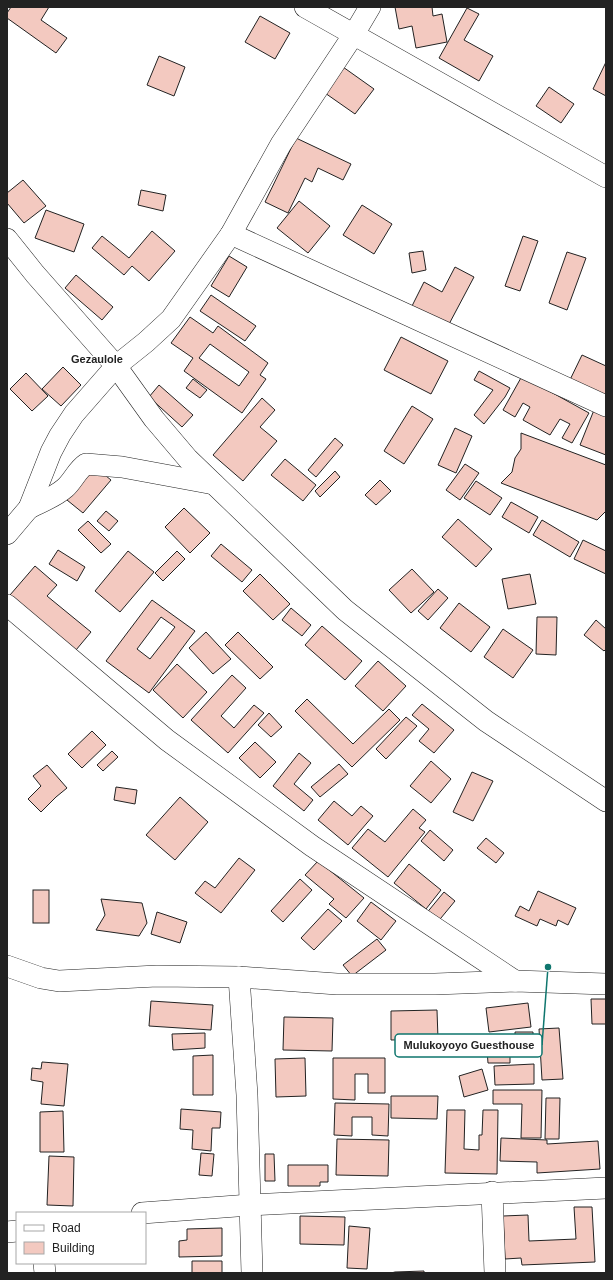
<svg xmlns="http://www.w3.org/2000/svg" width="613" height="1280" viewBox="0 0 613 1280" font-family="Helvetica,sans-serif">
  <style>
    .building { fill: #f3c9c0; stroke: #222; fill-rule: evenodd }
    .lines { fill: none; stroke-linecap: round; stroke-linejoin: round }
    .street-casing { stroke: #222; stroke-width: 22 }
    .street { stroke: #fff; stroke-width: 21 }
    .labels { text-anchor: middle; stroke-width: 3; stroke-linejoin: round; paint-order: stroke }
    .neighbourhood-label { font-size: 11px; font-weight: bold; fill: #222; stroke: #fff }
    .leader { fill: none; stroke: #0f766e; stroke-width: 1.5 }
    .callout-dot { fill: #0f766e; stroke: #fff; stroke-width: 1.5 }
    .callout { fill: #fff; stroke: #0f766e; stroke-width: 1.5 }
    .callout-label { font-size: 11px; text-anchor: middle; font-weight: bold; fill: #222 }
  </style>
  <rect width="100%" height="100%" fill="#fff"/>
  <g class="building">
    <path d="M11,7H49L41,20L67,38L56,53L7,18V13Z"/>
    <path d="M395,7H432L433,16L442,14L447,42L416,48L412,26L399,29Z"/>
    <path d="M467,8L479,14L464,40L493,56L479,81L439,58Z"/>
    <path d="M260,16L290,33L275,59L245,42Z"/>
    <path d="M159,56L185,67L174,96L147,85Z"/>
    <path d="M606,62V96L593,89Z"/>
    <path d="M343,67L374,89L355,114L325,93Z"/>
    <path d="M549,87L574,104L561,123L536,106Z"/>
    <path d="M296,138L351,164L343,180L318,168L312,182L305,178L288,213L265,202Z"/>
    <path d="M23,180L46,206L24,223L7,203V193Z"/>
    <path d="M141,190L166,195L163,211L138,205Z"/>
    <path d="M299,201L330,226L308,253L277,228Z"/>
    <path d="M362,205L392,224L374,254L343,235Z"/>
    <path d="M46,210L84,224L74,252L35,238Z"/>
    <path d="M152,231L175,251L149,281L132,266L124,275L92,248L102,236L129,258Z"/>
    <path d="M523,236L538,241L520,291L505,286Z"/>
    <path d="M423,251L426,270L412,273L409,253Z"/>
    <path d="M567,252L586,258L567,310L549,303Z"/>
    <path d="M229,256L247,267L229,297L211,286Z"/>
    <path d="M455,267L474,277L448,326L411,308L424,282L442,292Z"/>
    <path d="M76,275L113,307L102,320L65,288Z"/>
    <path d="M211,295L256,326L245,341L200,311Z"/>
    <path d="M190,317L213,333L218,326L268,363L260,375L266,379L242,413L184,371L193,358L171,343ZM210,344L249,372L239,386L199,358Z"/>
    <path d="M401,337L448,361L431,394L384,370Z"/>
    <path d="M582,355L606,366V405L567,386Z"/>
    <path d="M63,367L81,385L61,406L42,389Z"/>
    <path d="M479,371L510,388L505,397L484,424L474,415L493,390L474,380Z"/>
    <path d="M26,373L48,396L32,411L10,389Z"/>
    <path d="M522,376L589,413L572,443L562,438L570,424L560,419L550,435L523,420L530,407L523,403L515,417L503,410Z"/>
    <path d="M193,379L207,390L200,398L186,388Z"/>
    <path d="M159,385L193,415L182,427L149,397Z"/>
    <path d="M262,398L275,410L260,427L277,441L243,481L213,455Z"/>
    <path d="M412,406L433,419L404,464L384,451Z"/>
    <path d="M594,410L606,415V455L580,445Z"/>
    <path d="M455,428L472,436L456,473L438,465Z"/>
    <path d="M521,433L606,465V511L597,520L501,483L512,472L515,458L521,449Z"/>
    <path d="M335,438L343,445L316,477L308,470Z"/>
    <path d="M285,459L316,485L303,501L271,475Z"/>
    <path d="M465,464L479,473L460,500L446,490Z"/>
    <path d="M95,467L111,480L83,513L67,500Z"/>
    <path d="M335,471L340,477L320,497L315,491Z"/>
    <path d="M380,480L391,491L376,505L365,495Z"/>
    <path d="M476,481L502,498L490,515L464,498Z"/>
    <path d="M511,502L538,517L529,533L502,517Z"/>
    <path d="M184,508L210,533L190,553L165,527Z"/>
    <path d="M106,511L118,521L109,531L97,521Z"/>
    <path d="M458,519L492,549L476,567L442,537Z"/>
    <path d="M542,520L579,542L570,557L533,535Z"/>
    <path d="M88,521L111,544L101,553L78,530Z"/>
    <path d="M583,540L606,551V574L574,559Z"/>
    <path d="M221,544L252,570L242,582L211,556Z"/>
    <path d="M58,550L85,567L77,581L49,564Z"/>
    <path d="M128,551L154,572L120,612L95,591Z"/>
    <path d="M177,551L185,559L163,581L155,573Z"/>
    <path d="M35,566L57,585L47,596L91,632L76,650L10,595Z"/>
    <path d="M412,569L434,592L411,613L389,590Z"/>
    <path d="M260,574L290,604L273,620L243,591Z"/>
    <path d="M530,574L536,604L508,609L502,579Z"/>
    <path d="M438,589L448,598L428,620L418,611Z"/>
    <path d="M152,600L195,631L149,693L106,661ZM161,617L175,627L150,659L137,649Z"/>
    <path d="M459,603L490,627L471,652L440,628Z"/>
    <path d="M291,608L311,625L302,636L282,620Z"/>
    <path d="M537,617H557L556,655L536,654Z"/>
    <path d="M596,620L606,629V649L604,651L584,635Z"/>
    <path d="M322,626L362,661L345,680L305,645Z"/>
    <path d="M503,629L533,650L513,678L484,657Z"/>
    <path d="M206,632L231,659L213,674L189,648Z"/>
    <path d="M238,632L273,667L260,679L225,645Z"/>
    <path d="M378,661L406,686L383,711L355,686Z"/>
    <path d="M177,664L207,692L183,718L153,690Z"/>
    <path d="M232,675L246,688L221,716L234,728L254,705L264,713L228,753L191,720Z"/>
    <path d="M307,699L353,744L389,709L400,720L352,767L295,711Z"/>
    <path d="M422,704L454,730L434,753L419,741L429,729L412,715Z"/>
    <path d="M269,713L282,727L271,737L258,725Z"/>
    <path d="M406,717L417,726L386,759L376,749Z"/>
    <path d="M92,731L106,745L82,768L68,754Z"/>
    <path d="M255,742L276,762L260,778L239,758Z"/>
    <path d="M112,751L118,757L103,771L97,765Z"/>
    <path d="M299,753L311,763L294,784L313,800L304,811L273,786Z"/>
    <path d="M431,761L451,779L431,803L410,786Z"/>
    <path d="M339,764L348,774L320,797L311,787Z"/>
    <path d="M47,765L67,788L56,797L41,812L28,799L41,786L33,776Z"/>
    <path d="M472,772L493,781L473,821L453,812Z"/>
    <path d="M116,787L137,790L135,804L114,800Z"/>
    <path d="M180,797L208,822L175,860L146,835Z"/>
    <path d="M334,801L352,816L361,806L373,816L348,845L318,820Z"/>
    <path d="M413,809L426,820L419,828L425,832L388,877L352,848L368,829L385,842Z"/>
    <path d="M430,830L453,850L444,861L421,841Z"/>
    <path d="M486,838L504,853L496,863L477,848Z"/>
    <path d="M239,858L255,870L221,913L195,893L205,881L215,888Z"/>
    <path d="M318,861L364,898L346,918L329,904L334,899L305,875Z"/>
    <path d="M409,864L441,890L426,909L394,883Z"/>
    <path d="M300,879L312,890L283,922L271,911Z"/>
    <rect x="33" y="890" width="16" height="33"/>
    <path d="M538,891L576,908L568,925L558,920L556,926L540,919L537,926L515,916L520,906L529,911Z"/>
    <path d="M444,892L455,901L436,924L425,915Z"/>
    <path d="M101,899L142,903L147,923L139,936L96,930L105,915Z"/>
    <path d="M371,902L396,921L381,940L357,921Z"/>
    <path d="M328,909L342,921L314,950L301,938Z"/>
    <path d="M157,912L187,922L180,943L151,934Z"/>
    <path d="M377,939L386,950L352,976L343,965Z"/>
    <path d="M591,999H606V1024H592Z"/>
    <path d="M151,1001L213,1005L211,1030L149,1026Z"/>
    <path d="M528,1003L531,1027L489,1032L486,1008Z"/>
    <path d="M437,1010L438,1039L391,1040V1011Z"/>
    <path d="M284,1017L333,1018L332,1051L283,1050Z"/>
    <path d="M559,1028L563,1079L542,1080L539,1029Z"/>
    <path d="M515,1032H533V1056H516Z"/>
    <path d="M205,1033V1048L173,1050L172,1034Z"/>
    <path d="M510,1036V1063H488L486,1037Z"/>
    <path d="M213,1055V1095H193V1056Z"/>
    <path d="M305,1058L306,1096L276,1097L275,1059Z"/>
    <path d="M333,1058H385V1093H368V1074H355V1100L333,1099Z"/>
    <path d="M42,1062L68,1064L64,1106L41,1104L43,1082L31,1080L32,1068L41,1069Z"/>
    <path d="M534,1064V1084L495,1085L494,1066Z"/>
    <path d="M482,1069L488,1090L464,1097L459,1076Z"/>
    <path d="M493,1090H542L541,1138H521L522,1104H493Z"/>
    <path d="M391,1096H438L437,1119L391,1118Z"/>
    <path d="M546,1098H560L559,1139H545Z"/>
    <path d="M335,1103L389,1104L388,1136L372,1135V1117H352V1136L334,1135Z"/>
    <path d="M181,1109L221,1112L220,1128H212L211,1151L192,1149L193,1130L180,1129Z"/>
    <path d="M447,1110H465L464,1149L479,1150V1135H482L483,1110H498L497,1174L445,1173Z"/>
    <path d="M63,1111L64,1152H40V1112Z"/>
    <path d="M501,1138L547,1140V1144L598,1141L600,1169L537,1173V1162L500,1161Z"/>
    <path d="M337,1139L389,1140L388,1176L336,1175Z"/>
    <path d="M201,1153L214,1154L212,1176L199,1175Z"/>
    <path d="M265,1154H274L275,1181H265Z"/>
    <path d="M49,1156L74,1157L73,1206L47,1205Z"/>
    <path d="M288,1165H328V1182H320V1186H288Z"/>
    <path d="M574,1207H592L595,1262L522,1265L521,1258L505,1259L503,1216L528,1215L529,1241L576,1239Z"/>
    <path d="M300,1216L345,1217L344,1245L300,1244Z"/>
    <path d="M349,1226L370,1228L367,1269L347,1268Z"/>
    <path d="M222,1228V1256L179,1257V1241L187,1240V1229Z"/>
    <path d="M192,1261H222V1273H224H180H192Z"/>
    <path d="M424,1271V1273H391L395,1272Z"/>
  </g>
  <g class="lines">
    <defs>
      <g id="street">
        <path d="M305,7L606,177"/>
        <path d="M231,234L606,406"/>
        <path d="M7,239L35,274L116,366L154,419L188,459L345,610L486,721L606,801"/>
        <path d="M29,508C41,502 55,497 65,488C73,481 77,470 86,464L122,467L214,484"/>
        <path d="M7,534L29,508L51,452L60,435L74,414L116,366L146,342L171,319L231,234L281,144L354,34L370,7"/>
        <path d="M7,605L167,740L312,846L515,981"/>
        <path d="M7,966L41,978L59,981L157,976L239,977L337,984H435L515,981L606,984"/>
        <path d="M239,977L247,1095L252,1273"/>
        <path d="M492,1192L495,1273"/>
        <path d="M142,1213L250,1205L606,1188"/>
        <path d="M7,1232L17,1231"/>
        <path d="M44,1263L45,1273"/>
      </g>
    </defs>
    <use href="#street" class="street-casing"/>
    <use href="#street" class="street"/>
  </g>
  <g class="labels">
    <g class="neighbourhood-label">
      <text x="97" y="363">Gezaulole</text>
    </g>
  </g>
  <path class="leader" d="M548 967L542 1045"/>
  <circle class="callout-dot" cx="548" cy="967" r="4"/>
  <rect class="callout" x="395" y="1034" width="147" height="23" rx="4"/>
  <g class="callout-label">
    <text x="469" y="1049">Mulukoyoyo Guesthouse</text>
  </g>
  <rect width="613" height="1280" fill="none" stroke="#222222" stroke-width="16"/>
  <rect x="16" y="1212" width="130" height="52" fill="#ffffff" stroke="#a7a7a7"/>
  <rect x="24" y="1225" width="20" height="6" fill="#ffffff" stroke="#a7a7a7"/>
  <text x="52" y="1232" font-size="12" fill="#222222">Road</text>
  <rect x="24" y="1242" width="20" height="12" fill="#f3c9c0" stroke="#a7a7a7"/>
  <text x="52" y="1252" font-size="12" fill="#222222">Building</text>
</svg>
